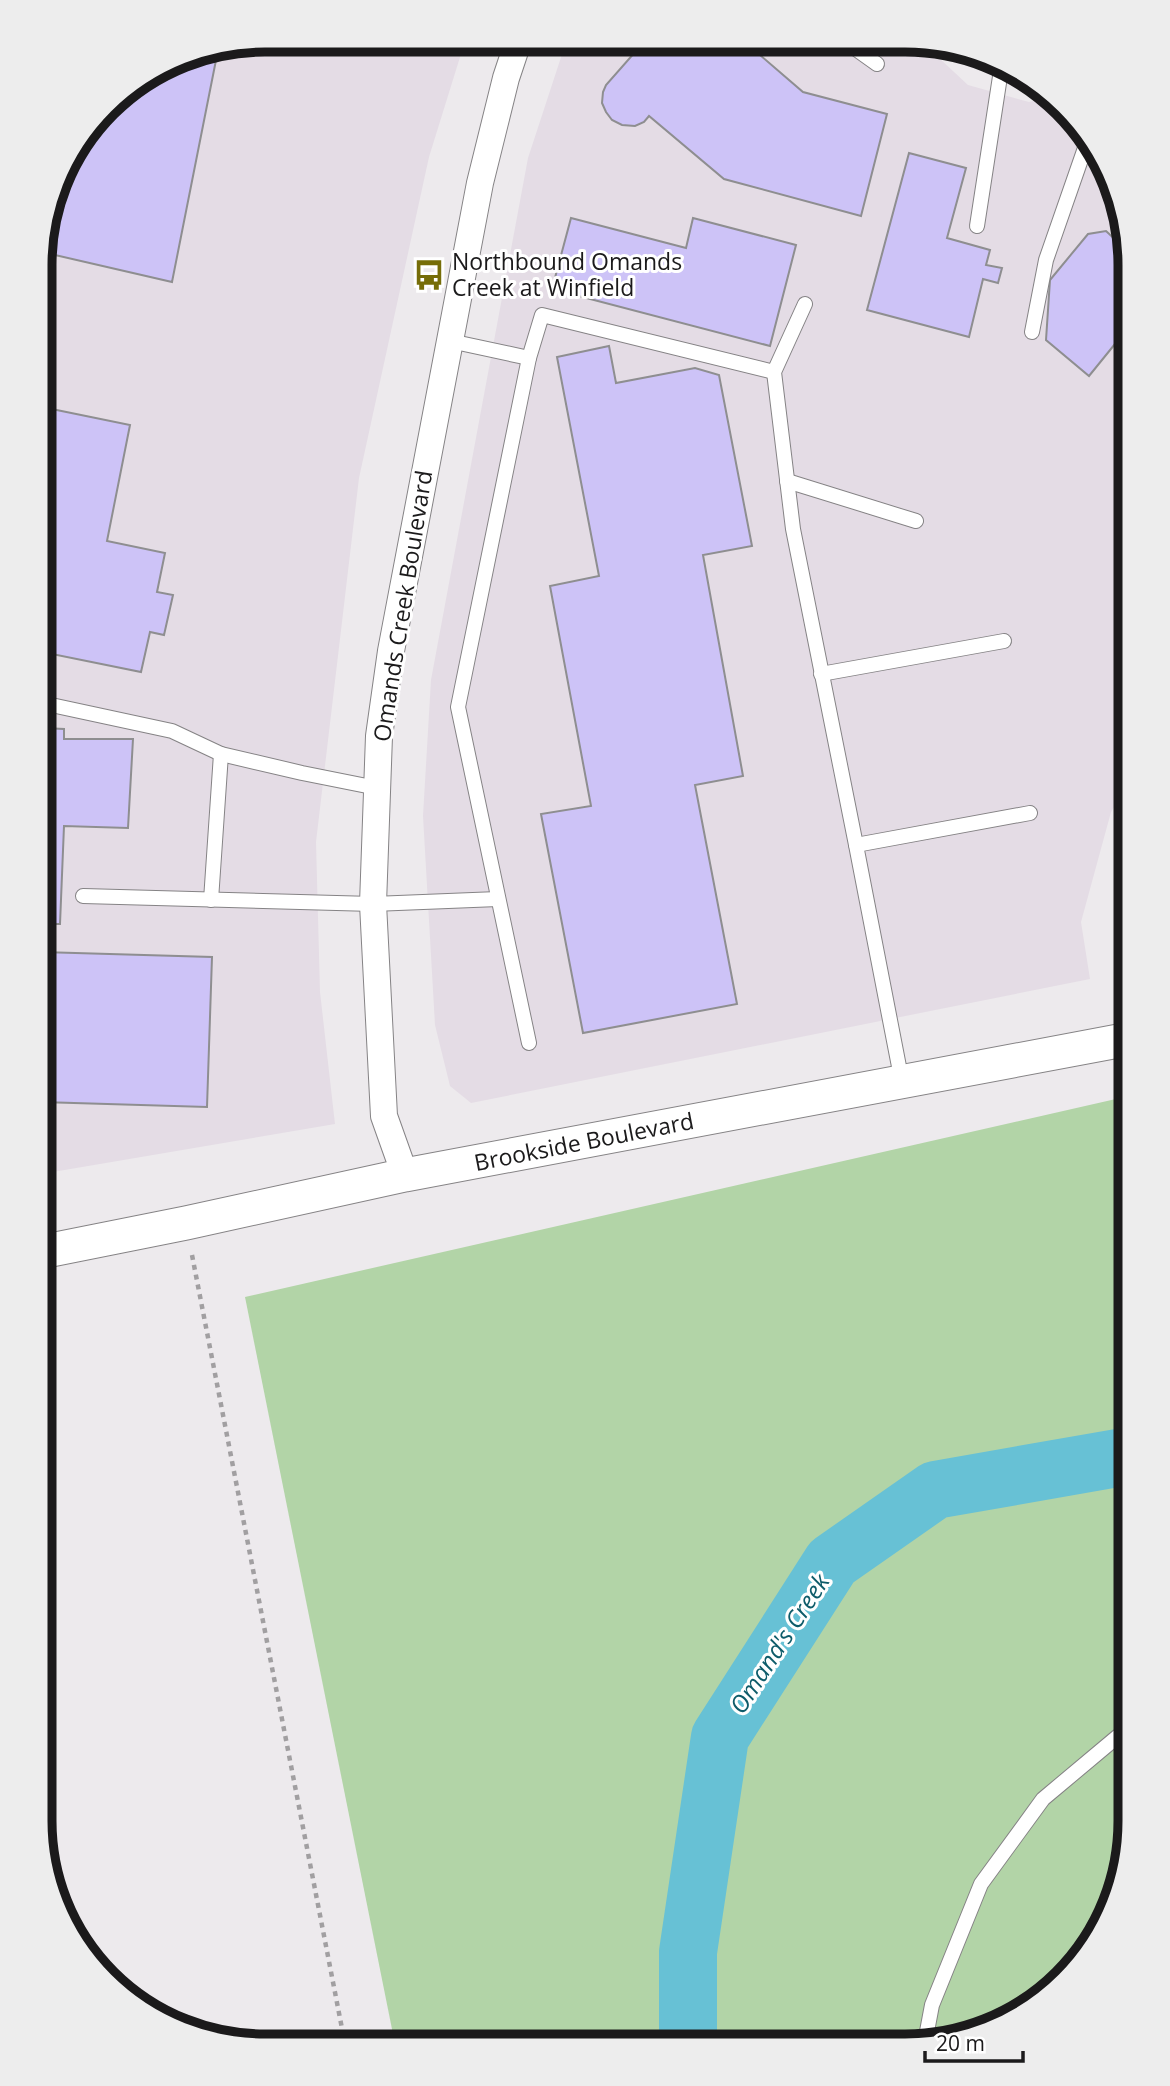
<svg xmlns="http://www.w3.org/2000/svg" width="1170" height="2086" viewBox="0 0 1170 2086" font-family="'Open Sans',sans-serif">
  <style>
    .built { fill: #e4dce5 }
    .green { fill: #b2d4a7 }
    .lines { fill: none; stroke-linecap: round; stroke-linejoin: round }
    .river { stroke: #67c1d5; stroke-width: 58 }
    .building { fill: #cdc3f7; stroke: #8e8e90; stroke-width: 2 }
    .service-casing { stroke: #858385; stroke-width: 16 }
    .minor-casing { stroke: #858385; stroke-width: 28 }
    .tertiary-casing { stroke: #858385; stroke-width: 35 }
    .path { stroke: #a19fa1; stroke-width: 4.5; stroke-dasharray: 5 5; stroke-linecap: butt }
    .service { stroke: #fff; stroke-width: 14 }
    .minor { stroke: #fff; stroke-width: 26 }
    .tertiary { stroke: #fff; stroke-width: 33 }
    .labels { text-anchor: middle; stroke-width: 6; stroke-linejoin: round; paint-order: stroke }
    .poi-label { font-size: 23px; fill: #1b1a1b; stroke: #fff; text-anchor: start }
    .street-label { font-size: 23px; fill: #1b1a1b; stroke: #fff }
    .water-label { font-size: 24px; font-style: italic; fill: #0e5c6a; stroke: #fff }
    .rim { fill: none; stroke: #1b1a1b; stroke-width: 9 }
  </style>
  <rect width="100%" height="100%" fill="#edeaed"/>
  <g class="built">
    <path d="M266,40L465,41L429,157L359,478L316,842L320,992L335,1124L41,1174L42,237L64,166L117,96L180,57Z"/>
    <path d="M566,42L924,44L968,85L1029,102L1053,96L1118,193L1130,266V781L1111,812L1081,922L1090,979L471,1103L450,1086L435,1025L423,816L431,680L528,158Z"/>
  </g>
  <path class="green" d="M1129,1096V1836L1118,1893L1083,1957L1041,1999L977,2034L905,2046L395,2044L245,1297Z"/>
  <g class="lines">
    <path class="river" d="M688,2045V1952L720,1737L832,1562L935,1490L1129,1456"/>
  </g>
  <g class="building">
    <path d="M643,43H746L803,92L887,114L861,216L724,179L649,116L644,122L635,126L622,125L612,120L606,112L602,103L603,92L606,85Z"/>
    <path d="M218,50L172,282L42,252V236L64,166L117,96L180,57Z"/>
    <path d="M909,153L966,168L947,238L990,250L986,265L1002,268L998,283L983,279L969,337L867,310Z"/>
    <path d="M571,218L686,248L693,218L796,245L770,346L552,289Z"/>
    <path d="M1106,231L1121,245L1125,239L1130,266V348L1119,339L1089,376L1046,340L1050,280L1088,234Z"/>
    <path d="M609,346L616,383L695,368L719,375L752,546L703,555L743,776L695,785L737,1004L583,1033L541,814L591,806L550,586L599,576L557,357Z"/>
    <path d="M42,407L130,425L107,541L165,553L157,592L173,595L164,635L150,632L141,672L42,652Z"/>
    <path d="M42,728L64,729V739H133L128,828L64,826L60,924H41Z"/>
    <path d="M41,952L212,957L207,1107L41,1102Z"/>
  </g>
  <g class="lines">
    <defs>
      <g id="service">
        <path d="M849,44L877,64"/>
        <path d="M977,226L1001,70"/>
        <path d="M805,304L774,372L793,529L856,845"/>
        <path d="M1032,332L1046,260L1086,145"/>
        <path d="M450,341L529,358"/>
        <path d="M787,481L916,521"/>
        <path d="M821,674L1004,641"/>
        <path d="M42,703L172,731L221,754L302,773L377,788"/>
        <path d="M83,896L373,904L498,899"/>
        <path d="M211,900L221,754"/>
        <path d="M529,1043L458,707L529,358L542,315L774,372"/>
        <path d="M902,1082L856,845L1030,813"/>
        <path d="M925,2042L932,2005L981,1884L1043,1799L1117,1737L1129,1732"/>
      </g>
      <path id="minor" d="M405,1175L384,1116L373,904L379,736L391,651L480,183L506,78L518,42"/>
      <path id="tertiary" d="M41,1252L186,1223L405,1175L1129,1039"/>
    </defs>
    <use href="#service" class="service-casing"/>
    <use href="#minor" class="minor-casing"/>
    <use href="#tertiary" class="tertiary-casing"/>
    <path class="path" d="M192,1255L345,2044"/>
    <use href="#service" class="service"/>
    <use href="#minor" class="minor"/>
    <use href="#tertiary" class="tertiary"/>
  </g>
  <defs>
    <symbol id="bus-bare" viewBox="-9 -9 18 18"><path d="M-5-6H5V4H4V6H2V4H-2V6H-4V4H-5ZM-3.5-4V0h7V-4ZM-3.5 1.2v1.5H-2V1.2ZM2 1.2v1.5H3.5V1.2Z" fill="#766d08" stroke="#fff" stroke-width="2.5" paint-order="stroke"/></symbol>
  </defs>
  <g fill-rule="evenodd">
    <use href="#bus-bare" x="407" y="253" width="44" height="44"/>
  </g>
  <g class="labels">
    <g class="poi-label">
      <text x="452" y="270">Northbound Omands<tspan x="452" dy="26">Creek at Winfield</tspan></text>
    </g>
    <g class="street-label">
      <text transform="translate(403 606) rotate(-81)" y="8">Omands Creek Boulevard</text>
      <text transform="translate(584 1142) rotate(-11)" y="8">Brookside Boulevard</text>
    </g>
    <g class="water-label">
      <text transform="translate(780 1644) rotate(-57)" y="8">Omand's Creek</text>
    </g>
  </g>
  <path d="M0 0H1170V2086H0ZM265 52H905A213 213 0 0 1 1118 265V1821A213 213 0 0 1 905 2034H265A213 213 0 0 1 52 1821V265A213 213 0 0 1 265 52Z" fill="#ededed" fill-rule="evenodd"/>
  <path class="rim" d="M265 52H905A213 213 0 0 1 1118 265V1821A213 213 0 0 1 905 2034H265A213 213 0 0 1 52 1821V265A213 213 0 0 1 265 52Z"/>
  <path d="M925 2051v10h98v-10" fill="none" stroke="#1b1a1b" stroke-width="3.5"/>
  <text x="936" y="2051" font-size="21" fill="#1b1a1b" stroke="#ffffff" stroke-width="5" paint-order="stroke">20 m</text>
</svg>
